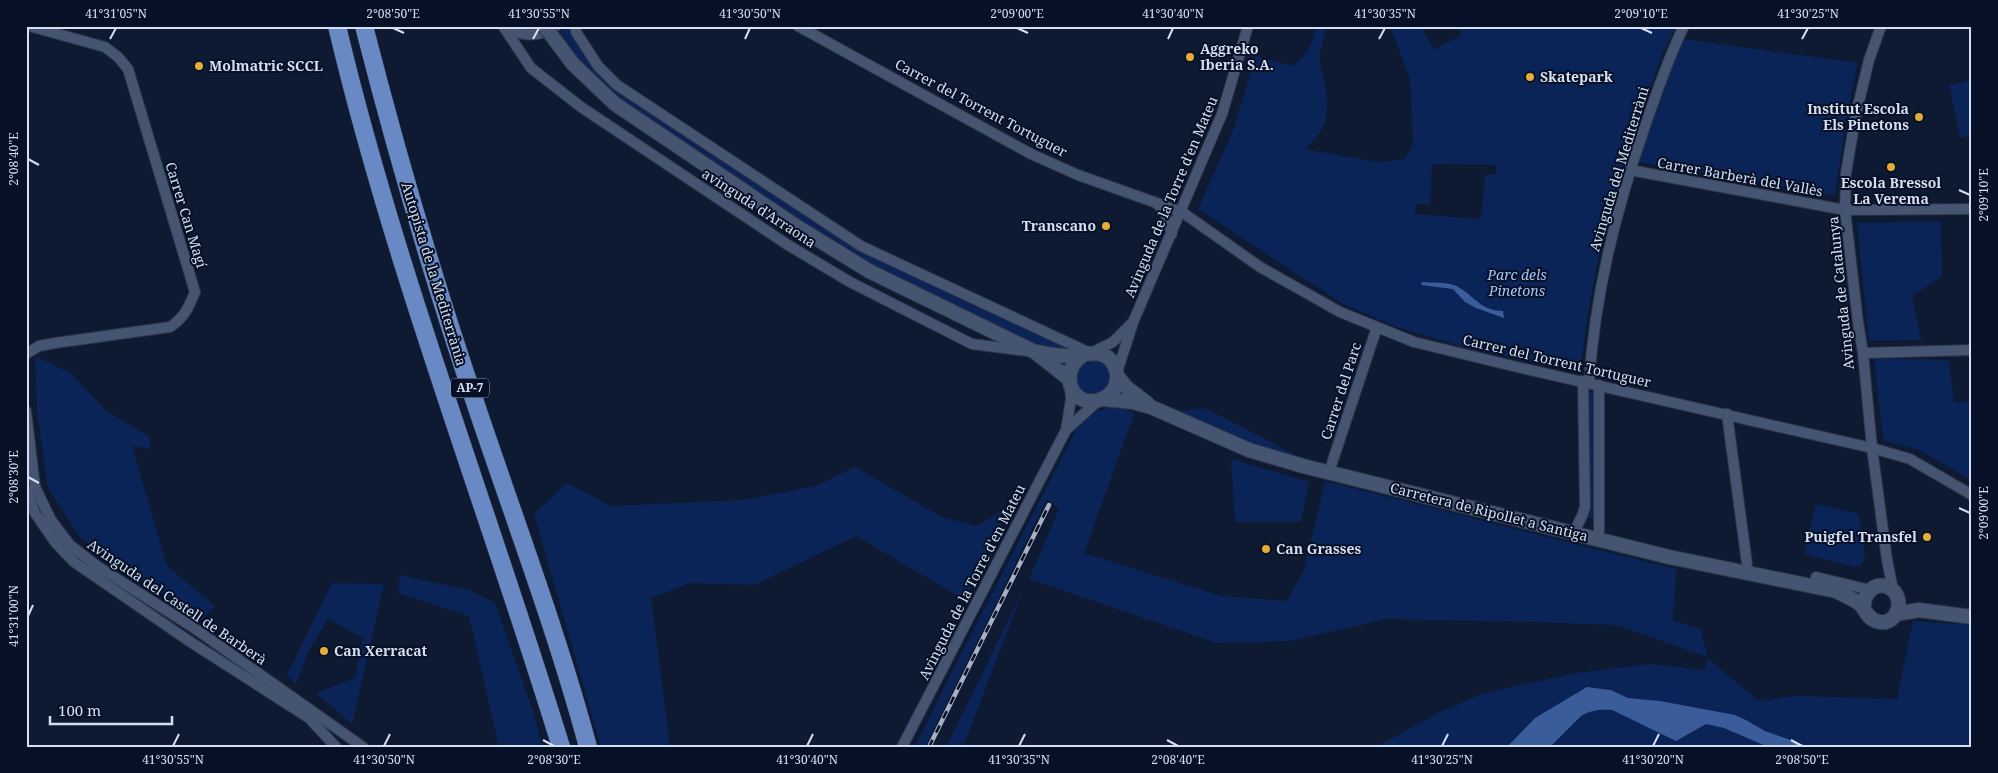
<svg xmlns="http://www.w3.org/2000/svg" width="1998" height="773" viewBox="0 0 1998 773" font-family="'Noto Serif',serif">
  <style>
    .green { fill: #0a2457; fill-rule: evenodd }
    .water { fill: #3b5c9a }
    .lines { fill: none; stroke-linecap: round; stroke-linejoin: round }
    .street-casing { stroke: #2f3448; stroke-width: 12 }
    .secondary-casing { stroke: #2f3448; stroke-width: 16 }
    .highway-casing { stroke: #2f3448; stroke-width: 19 }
    .street { stroke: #455470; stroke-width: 10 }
    .secondary { stroke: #455470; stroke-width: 14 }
    .highway { stroke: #6989c5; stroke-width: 18 }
    .rail-casing { stroke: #a8b1c4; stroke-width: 4.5 }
    .rail { stroke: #061127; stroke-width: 2.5; stroke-dasharray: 8; stroke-linecap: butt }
    .secondary-bridge-casing { stroke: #2f3448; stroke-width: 16; stroke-linecap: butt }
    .secondary-bridge { stroke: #455470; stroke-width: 14 }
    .ticks { fill: none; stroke: #d6dff0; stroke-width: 2 }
    .poi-dot { fill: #e5ad35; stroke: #061127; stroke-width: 2 }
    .labels { text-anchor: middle; stroke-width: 4; stroke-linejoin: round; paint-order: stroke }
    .shield { fill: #061127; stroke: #98a1b4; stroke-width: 1 }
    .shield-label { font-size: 12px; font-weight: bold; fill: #d6dff0 }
    .poi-label { font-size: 14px; font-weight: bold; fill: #d6dff0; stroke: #061127; text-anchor: start }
    .street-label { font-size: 14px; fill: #d6dff0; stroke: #061127 }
    .park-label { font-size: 14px; font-style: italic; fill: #a6c4f9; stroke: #061127 }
    .neatline { fill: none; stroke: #d6dff0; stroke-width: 2 }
    .ticks-label { font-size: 12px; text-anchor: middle; fill: #d6dff0 }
  </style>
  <rect width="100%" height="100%" fill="#0e1a31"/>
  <g class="green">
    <path d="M567,26H569C577,52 592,67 610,85L859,250L970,304L1077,351L1046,350L857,261L615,97L587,70L560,33Z"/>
    <path d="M1316,26H1327C1325,37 1319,50 1320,61C1321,70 1324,78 1326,87C1330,115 1326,132 1304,149L1378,162L1405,159L1413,143L1410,79L1390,26H1420L1434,50L1461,35L1456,26H1676L1662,55L1638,122L1600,251L1590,300L1580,372L1471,349L1394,326L1343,304L1198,209L1234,128L1256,56L1292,66C1309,52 1311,48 1316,26ZM1432,164L1496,165V174L1485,175L1481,219L1415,214L1416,204L1430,205Z"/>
    <path d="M1683,39L1858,63L1847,114L1835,195L1638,162L1663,83Z"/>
    <path d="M1972,80V135L1960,138L1949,85Z"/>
    <path d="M1907,222H1941L1942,276L1912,296L1921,340L1869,341L1857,223Z"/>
    <path d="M35,356L72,374L106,411L149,436L151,449L132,446L167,566L215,606L202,620L80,537L48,488L37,412Z"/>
    <path d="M1874,358L1949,360L1954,402H1972V480L1919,450L1886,441L1883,437Z"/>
    <path d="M1087,359H1101L1115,374L1105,397L1080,394C1074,375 1071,373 1087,359Z"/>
    <path d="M1587,392L1593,393L1594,518H1587Z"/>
    <path d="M1117,405L1134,414L1084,553L1221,596L1287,601L1304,570L1325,481L1676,569L1673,621L1701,629L1707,657L1616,625L1531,622L1387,619L1290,641L1217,643L1029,579L1059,509L1047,499L925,747H915L951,674L1076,430L1087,414Z"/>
    <path d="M1202,408L1211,411L1303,459L1613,538L1764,570L1817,580L1818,582L1651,548L1317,465L1248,443L1175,412Z"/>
    <path d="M1231,459L1309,482L1301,522H1235Z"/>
    <path d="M855,467L942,517L976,526L1009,508L965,600L856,536L755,585L691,583L651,598L670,747H601L534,514L567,483L611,506L742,500L817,486Z"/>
    <path d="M1816,504L1859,514L1865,558L1861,565L1854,567L1804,554Z"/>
    <path d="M400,575L469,590L495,603L534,714L542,747H499L469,616L398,593Z"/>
    <path d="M332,583L384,584L352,724L316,693L355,678L363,638L328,619L308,652L296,685L287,675Z"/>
    <path d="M1025,586L963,747H946Z"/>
    <path d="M1913,621L1972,625V747H1810L1765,731L1741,717L1660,701L1628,698L1611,690L1593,687L1535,718L1507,747H1376L1440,712L1484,693L1576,673L1650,664L1704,670L1708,659L1759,701L1795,696L1898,699V693Z"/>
    <path d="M1601,709L1612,710L1676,741L1706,724L1724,728L1768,747H1550L1581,716L1586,713Z"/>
  </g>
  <g class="water">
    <path d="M1422,282C1432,283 1445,282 1454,285C1473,293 1479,311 1503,311L1504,318L1476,308L1465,302L1453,289L1421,285Z"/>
    <path d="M1587,687L1611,690L1628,698L1660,701L1735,715L1746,720L1765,731L1810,747H1768L1724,728L1706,724L1676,741L1612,710C1600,709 1591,710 1581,716L1550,747H1507L1535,718Z"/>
  </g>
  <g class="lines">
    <defs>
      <g id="street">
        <path d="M503,26L531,68L581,107L788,245L850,282L972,344L1027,351"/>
        <path d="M506,26C521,38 541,37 556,26"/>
        <path d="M575,26L576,32L598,66L617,85L861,246L1090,353"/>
        <path d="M798,26L1031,154L1078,175L1182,212L1260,267L1340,312L1414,342L1521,368L1872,448L1910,459L1972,495"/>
        <path d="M1881,26L1869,60L1856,114L1846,173L1845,210L1858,322L1863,353L1872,448L1887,560L1893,590"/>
        <path d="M1630,170L1845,210L1972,209"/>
        <path d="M1157,204L1164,210L1172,234"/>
        <path d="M1093,352L1113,342L1132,323"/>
        <path d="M1863,353L1972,350"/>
        <path d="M26,354L39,346L55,343L170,327C184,318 189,307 195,292L128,69L118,57L105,47L29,26"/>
        <path d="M1117,372L1134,320L1222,114L1248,26"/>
        <path d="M1589,383C1595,293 1616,210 1645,126C1657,92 1668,58 1684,26"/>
        <path d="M26,411L35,487L51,520L70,545L97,566L197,630L363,747"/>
        <path d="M1727,414L1747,564"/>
        <path d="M1066,430L1071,399L1070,387"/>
        <path d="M1332,463L1377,327"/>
        <path d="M26,489L35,513L55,542L74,562L189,641L309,718L336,747"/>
        <path d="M1577,526L1582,516L1585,507L1583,381"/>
        <path d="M1599,531V385"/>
        <path d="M1816,577L1866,589"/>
        <path d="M902,747L1066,430L1099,400"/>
      </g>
      <g id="secondary">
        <path d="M552,36L573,64L615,104L796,226L869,271L1035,352L1069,379"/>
        <path d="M1038,352C1048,354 1058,356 1069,356C1085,356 1104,346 1114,365C1117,371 1118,377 1116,384C1114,390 1110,395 1104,398C1075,413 1055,374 1083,355"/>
        <path d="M1118,377L1126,387L1147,403"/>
        <path d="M1103,399L1133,402L1151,407L1249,450L1303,466L1669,557L1836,591C1844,595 1853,599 1860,604C1866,610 1867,618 1876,621C1897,629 1908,596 1888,587C1874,581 1863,595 1864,608"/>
        <path d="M1896,614L1919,610L1972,617"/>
      </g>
      <g id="highway">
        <path d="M337,26C395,271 487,506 561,747"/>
        <path d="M364,26C397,155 434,282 477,408C515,521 557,632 588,747"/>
      </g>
    </defs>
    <use href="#street" class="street-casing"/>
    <use href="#secondary" class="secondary-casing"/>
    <use href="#highway" class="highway-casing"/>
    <use href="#street" class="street"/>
    <use href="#secondary" class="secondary"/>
    <use href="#highway" class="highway"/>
    <defs>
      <path id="rail" d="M929,747L1049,505"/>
    </defs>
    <use href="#rail" class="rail-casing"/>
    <use href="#rail" class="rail"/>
    <defs>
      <path id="secondary-bridge" d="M544,26L552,36"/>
    </defs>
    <use href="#secondary-bridge" class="secondary-bridge-casing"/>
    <use href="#secondary-bridge" class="secondary-bridge"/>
  </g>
  <path class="ticks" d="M393,28L404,33M1017,28L1028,33M1641,28L1652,33M110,39L116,28M533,39L539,28M745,39L750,28M1168,39L1173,28M1379,39L1385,28M1802,39L1808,28M28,159L39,165M1959,190L1970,195M28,477L39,483M1959,508L1970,513M28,616L33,605M543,740L554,746M1167,740L1178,746M1791,740L1802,746M173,746L179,734M384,746L390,734M807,746L813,734M1019,746L1025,734M1442,746L1448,734M1653,746L1659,734"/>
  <g class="poi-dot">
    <circle cx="1190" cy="57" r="5"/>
    <circle cx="199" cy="66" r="5"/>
    <circle cx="1530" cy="77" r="5"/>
    <circle cx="1919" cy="117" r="5"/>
    <circle cx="1891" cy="167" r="5"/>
    <circle cx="1106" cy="226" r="5"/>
    <circle cx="1927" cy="537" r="5"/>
    <circle cx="1266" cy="549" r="5"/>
    <circle cx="324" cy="651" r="5"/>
  </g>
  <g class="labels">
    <rect class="shield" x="451" y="378.5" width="38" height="19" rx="4"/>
    <g class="shield-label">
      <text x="470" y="392">AP-7</text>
    </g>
    <g class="poi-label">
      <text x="1200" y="54">Aggreko<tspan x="1200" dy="16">Iberia S.A.</tspan></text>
      <text x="209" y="71">Molmatric SCCL</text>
      <text x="1540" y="82">Skatepark</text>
      <text x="1909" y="114" text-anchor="end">Institut Escola<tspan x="1909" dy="16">Els Pinetons</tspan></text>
      <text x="1891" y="188" text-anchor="middle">Escola Bressol<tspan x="1891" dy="16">La Verema</tspan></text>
      <text x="1096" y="231" text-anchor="end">Transcano</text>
      <text x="1917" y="542" text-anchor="end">Puigfel Transfel</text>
      <text x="1276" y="554">Can Grasses</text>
      <text x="334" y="656">Can Xerracat</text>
    </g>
    <g class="street-label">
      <text transform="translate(981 108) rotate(28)" y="5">Carrer del Torrent Tortuguer</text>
      <text transform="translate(1619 169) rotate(-73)" y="5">Avinguda del Mediterràni</text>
      <text transform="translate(1740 177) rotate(10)" y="5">Carrer Barberà del Vallès</text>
      <text transform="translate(1171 197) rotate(-67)" y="5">Avinguda de la Torre d'en Mateu</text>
      <text transform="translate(759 208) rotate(33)" y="5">avinguda d'Arraona</text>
      <text transform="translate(186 215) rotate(73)" y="5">Carrer Can Magí</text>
      <text transform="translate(434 274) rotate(73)" y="5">Autopista de la Mediterrània</text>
      <text transform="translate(1841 293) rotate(-96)" y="5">Avinguda de Catalunya</text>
      <text transform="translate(1557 361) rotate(13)" y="5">Carrer del Torrent Tortuguer</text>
      <text transform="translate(1341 391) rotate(-72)" y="5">Carrer del Parc</text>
      <text transform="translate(1489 512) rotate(14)" y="5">Carretera de Ripollet a Santiga</text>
      <text transform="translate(972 582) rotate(-63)" y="5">Avinguda de la Torre d'en Mateu</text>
      <text transform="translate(177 602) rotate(34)" y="5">Avinguda del Castell de Barberà</text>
    </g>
    <g class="park-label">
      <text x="1517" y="280">Parc dels<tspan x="1517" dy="16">Pinetons</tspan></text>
    </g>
  </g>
  <rect width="1998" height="773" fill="none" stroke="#061127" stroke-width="55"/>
  <path d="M50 716v8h122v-8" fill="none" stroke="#d6dff0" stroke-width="2.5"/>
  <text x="58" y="716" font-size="15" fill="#d6dff0" stroke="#061127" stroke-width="4" paint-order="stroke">100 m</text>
  <rect x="28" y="28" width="1942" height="718" class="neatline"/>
  <g class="ticks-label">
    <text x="116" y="18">41°31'05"N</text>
    <text x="393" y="18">2°08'50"E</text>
    <text x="539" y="18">41°30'55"N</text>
    <text x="750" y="18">41°30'50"N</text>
    <text x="1017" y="18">2°09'00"E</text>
    <text x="1173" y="18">41°30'40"N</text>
    <text x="1385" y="18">41°30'35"N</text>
    <text x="1641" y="18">2°09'10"E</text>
    <text x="1808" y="18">41°30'25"N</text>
    <text transform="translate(14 159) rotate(-90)" y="4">2°08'40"E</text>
    <text transform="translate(1984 195) rotate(-90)" y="4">2°09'10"E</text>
    <text transform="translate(14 477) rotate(-90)" y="4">2°08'30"E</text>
    <text transform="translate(1984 513) rotate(-90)" y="4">2°09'00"E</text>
    <text transform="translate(14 616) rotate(-90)" y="4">41°31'00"N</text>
    <text x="173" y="764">41°30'55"N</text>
    <text x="384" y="764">41°30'50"N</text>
    <text x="554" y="764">2°08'30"E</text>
    <text x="807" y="764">41°30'40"N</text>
    <text x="1019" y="764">41°30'35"N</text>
    <text x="1178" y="764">2°08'40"E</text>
    <text x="1442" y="764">41°30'25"N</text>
    <text x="1653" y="764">41°30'20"N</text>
    <text x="1802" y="764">2°08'50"E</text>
  </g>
</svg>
